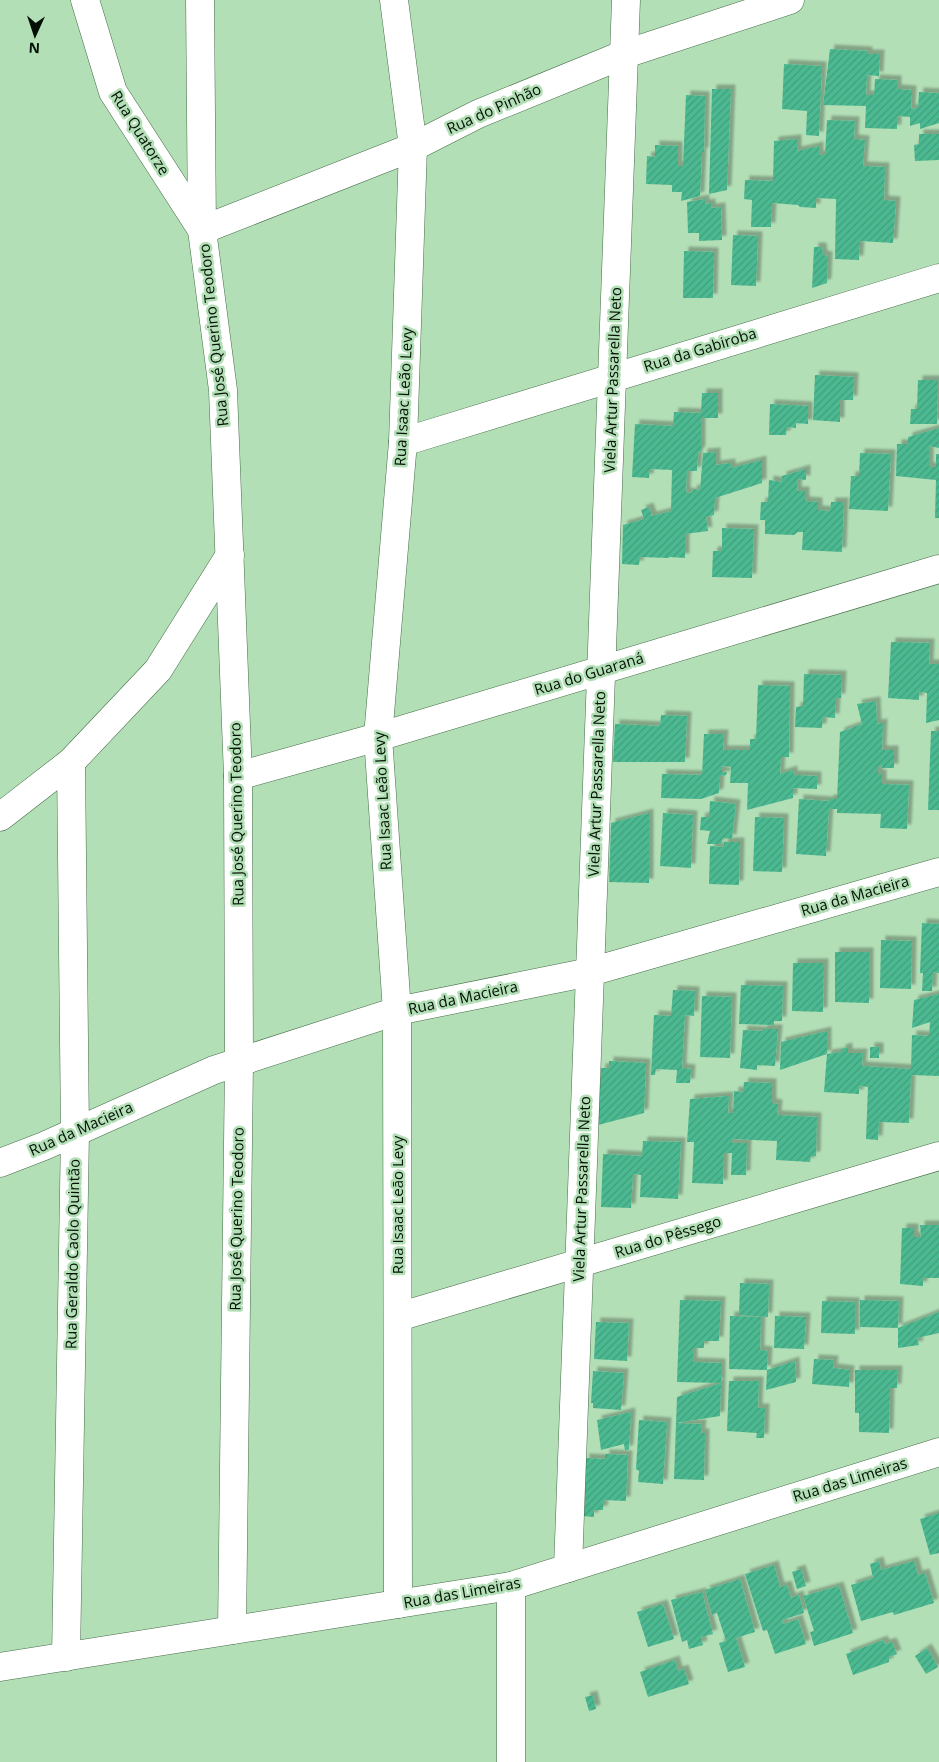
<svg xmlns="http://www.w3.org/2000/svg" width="939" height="1762" viewBox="0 0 939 1762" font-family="'Open Sans',sans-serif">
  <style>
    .building { fill: url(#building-hatch); filter: url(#shadow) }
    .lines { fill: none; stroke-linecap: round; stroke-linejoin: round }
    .minor-casing { stroke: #456d48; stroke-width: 29 }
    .minor { stroke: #fff; stroke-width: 28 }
    .labels { text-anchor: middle; stroke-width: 5; stroke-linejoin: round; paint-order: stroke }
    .street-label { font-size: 15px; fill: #031004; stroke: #b3dfb6 }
  </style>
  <defs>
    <pattern id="building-hatch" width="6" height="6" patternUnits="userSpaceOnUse" patternTransform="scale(1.25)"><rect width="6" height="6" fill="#4cb991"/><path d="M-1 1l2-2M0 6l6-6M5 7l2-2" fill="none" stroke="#419e7b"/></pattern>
    <filter id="shadow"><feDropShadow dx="4.5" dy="-4.5" stdDeviation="1" flood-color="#0004"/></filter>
  </defs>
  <rect width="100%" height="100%" fill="#b3dfb6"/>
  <g class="building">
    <path d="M830,49L868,51V54H880L879,76L867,75L866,95H874L875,79L897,80V89L912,90L911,109L918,108L919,92L939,93V123L920,129V123L910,126V117L897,116V129L865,128L866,106L823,105Z"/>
    <path d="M784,64L822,66L819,136L806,135L807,111L782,109Z"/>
    <path d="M712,89H731L727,190L709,194Z"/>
    <path d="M686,95L705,96L704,152H702L700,196L681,201L682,192H672V185L646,184L647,156L655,157V145L678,146V166H683Z"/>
    <path d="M827,120L855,121L854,139L865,140L863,166L885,167L884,200L896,201L893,243L860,241L859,260L835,259L836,199L816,198V208L800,207L798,205L772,203L771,227H751L752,200L744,199L745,180L773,181L774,141L797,139V151L819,146V155H825Z"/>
    <path d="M919,134H939V160L915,161L914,145L919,144Z"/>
    <path d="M705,199V204L711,203V208L721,207L722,240L699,241V233H688L687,202Z"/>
    <path d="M733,235L758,236L756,286L731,285Z"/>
    <path d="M814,247H822L823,255L828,256L827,283L812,288Z"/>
    <path d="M684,251L714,252L713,298H683Z"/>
    <path d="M815,375L854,377L853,400H840V422L813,420Z"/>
    <path d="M918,380H938L937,424H910L911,409H917Z"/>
    <path d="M702,393H718V418H701V450L698,454L697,471H687L686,492L692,493L693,489L700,490L703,453L716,452V465L731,463V468L762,460V483L715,498L714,515L706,517L708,531L685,534V558L669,557V558L640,557L639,565L622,564L623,525L644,519L641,510L649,507L652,516L671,511L672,470L650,469L649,478L632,477L635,424L673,426L674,412L701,413Z"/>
    <path d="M770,404L808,406V424L796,423V428L787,427L786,435H769Z"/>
    <path d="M939,428V448L929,446V467H936V454H939V518H935L936,480L896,476L897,444H908V437Z"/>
    <path d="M860,453L891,454L888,511L849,509L851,476H859Z"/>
    <path d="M806,469V480L798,479L797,491H805V501L818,502V510L830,511L831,502H844L842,552L802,550L803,532H798L794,535L765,534V520H760L761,502H768L769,480L782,482V476Z"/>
    <path d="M722,528L754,529L752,578L712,577L713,551H722Z"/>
    <path d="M891,642L930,643L929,664H939V720L926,723L927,693L919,692V700L888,698Z"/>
    <path d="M804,674L842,675L841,698H836L835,718L823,717L822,728L795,727L796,707L803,706Z"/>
    <path d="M758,685L790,686L789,757H781L780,774L793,770V775L817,776V789L793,788V798L747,810L748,783H730L731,767L722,766V772H727L726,775L720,776L719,793L701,799L661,798L662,774L702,775L704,734H724L723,750H750V739H756Z"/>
    <path d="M876,701L877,724L883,723L882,750H894V768H882V765L878,767V774H882V784L909,785L907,829L880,828L881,814L837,813V809H829L826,856L796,854L799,799L829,801V799H837L840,732L862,724L857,704Z"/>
    <path d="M661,715L687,716L685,762H613L615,724L660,726Z"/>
    <path d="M931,731H939V810H928Z"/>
    <path d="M710,801L736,804L732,839L723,838L721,844H707L710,831L700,830L701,817H709Z"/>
    <path d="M649,813V883L609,882L611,823Z"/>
    <path d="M663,813L693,815L691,868L660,866Z"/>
    <path d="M755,817L784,818L782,872L753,871Z"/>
    <path d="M724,842H740L739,885L709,884L710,846L723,847Z"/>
    <path d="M922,923L939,924V973L933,972L932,991H922L923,973H920Z"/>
    <path d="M881,940L912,941L911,989L880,988Z"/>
    <path d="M835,952H869V1003L835,1002Z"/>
    <path d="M793,963H824L823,1012L792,1011Z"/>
    <path d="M741,985L783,986L782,1021H774V1025L739,1024Z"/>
    <path d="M673,990L695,991L694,1016L685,1015L682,1068L691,1069L690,1083H676L677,1070L656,1069L655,1075H651L654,1015L671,1016Z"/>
    <path d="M939,994V1076L911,1075L909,1123L879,1122L878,1140L866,1139L868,1087L859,1086V1094L824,1092L827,1054L841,1052V1049L848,1047V1053H863L862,1066L911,1069L912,1035L929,1036L930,1022L912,1028L914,1000Z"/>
    <path d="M702,996L732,997L730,1058L700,1057Z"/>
    <path d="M763,1029H778L775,1066L757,1065V1070L740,1068L743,1030L763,1031Z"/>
    <path d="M827,1031V1054L780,1070L781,1042Z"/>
    <rect x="870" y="1047" width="9" height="11"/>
    <path d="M609,1061L646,1063L644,1113L598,1125L601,1068H609Z"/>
    <path d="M744,1082L772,1083V1103L778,1104L777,1115L817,1117L816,1156H811L810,1162L776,1160L777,1141L732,1139V1143H747L746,1175H731L732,1153H724L723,1184L692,1183L694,1142H687L690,1099L729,1096L728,1113H733L734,1091L743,1092Z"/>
    <path d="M643,1141L681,1142L678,1199L640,1197L641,1175L633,1174L631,1208L601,1207L603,1154L642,1156Z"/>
    <path d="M920,1225H939V1278H923V1286L900,1284L902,1228H914V1237H921Z"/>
    <path d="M740,1283L769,1284L768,1317L739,1315Z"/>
    <path d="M680,1300L721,1301L719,1341H704V1348H693V1362L721,1363V1383L720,1416L676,1423L677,1397L721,1383L677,1382Z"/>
    <path d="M860,1300L899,1301L898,1328L860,1327Z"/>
    <path d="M822,1301L855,1302V1334L821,1333Z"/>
    <path d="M939,1312V1333L917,1338L919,1345L898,1348V1328Z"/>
    <path d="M730,1316L761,1317L760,1350L768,1351L767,1370L729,1369Z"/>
    <path d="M775,1316L806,1317L804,1349L774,1348Z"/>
    <path d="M596,1322L629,1323L627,1361L594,1359Z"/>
    <path d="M814,1359L834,1360L833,1368L850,1370L849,1387L812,1384Z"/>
    <path d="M795,1361L796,1382L766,1390L767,1370Z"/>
    <path d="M855,1370H898L897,1388H890L889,1433L859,1432V1413H855Z"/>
    <path d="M593,1371L624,1373L621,1410L593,1408V1403H591Z"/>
    <path d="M729,1381H759L758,1408H765L764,1438H756L757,1433L727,1431Z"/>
    <path d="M631,1412L629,1449L625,1451L624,1444L601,1450L597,1420Z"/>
    <path d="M639,1420L667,1422L663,1484L638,1482L639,1471L636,1469Z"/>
    <path d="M676,1423L702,1424L701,1433H705L704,1480L674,1479Z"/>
    <path d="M605,1454L628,1455L626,1501L604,1500L603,1510H594V1517L583,1516L585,1458L605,1459Z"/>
    <path d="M939,1513V1553L930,1555L920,1519Z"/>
    <path d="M879,1561L881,1570L914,1561L918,1575L925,1573L934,1603L894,1615L893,1612L861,1621L851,1585L873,1578L870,1564Z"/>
    <path d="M774,1565L780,1587L787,1585L791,1598L799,1595L804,1613L782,1620L783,1624L798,1619L806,1644L775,1654L767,1630L763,1631L745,1574Z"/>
    <path d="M801,1569L806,1586L797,1589L792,1572Z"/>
    <path d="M740,1579L755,1632L736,1638L745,1667L728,1672L719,1643L726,1641L717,1613L712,1615L705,1590Z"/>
    <path d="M839,1586L853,1633L814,1646L810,1632L814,1631L803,1596Z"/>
    <path d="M702,1592L713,1634L701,1637L703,1645L689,1649L687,1640L682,1642L671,1600Z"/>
    <path d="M663,1604L674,1639L648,1647L637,1612Z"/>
    <path d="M883,1640L885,1644L892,1642L897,1654L889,1657V1662L853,1675L846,1654Z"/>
    <path d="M927,1648L938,1667L926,1674L915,1656Z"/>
    <path d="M675,1660L678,1671L684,1669L689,1684L648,1697L640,1672Z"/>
    <path d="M593,1695L596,1709L589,1711L585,1697Z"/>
  </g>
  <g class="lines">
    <defs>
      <g id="minor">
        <path d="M85,0L113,92L202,230L413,147L478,114L625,54L790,0"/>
        <path d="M200,0L202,230L223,390L238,776L239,1062L232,1630"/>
        <path d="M394,0L413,147L403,442L378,737L397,1011L398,1604"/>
        <path d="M403,442L939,278"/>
        <path d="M238,776L378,737L939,569"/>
        <path d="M0,817L71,762L158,670L230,555"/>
        <path d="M0,1163L44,1146L214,1070L397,1011L590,972L939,872"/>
        <path d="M398,1317L939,1156"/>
        <path d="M568,1568L626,0"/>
        <path d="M511,1586V1762"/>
        <path d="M66,1657L75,1133L71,762"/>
        <path d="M0,1667L511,1586L939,1452"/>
      </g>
    </defs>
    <use href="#minor" class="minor-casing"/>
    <use href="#minor" class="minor"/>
  </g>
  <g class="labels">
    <g class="street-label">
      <text transform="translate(494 109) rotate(-24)" y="5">Rua do Pinhão</text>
      <text transform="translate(140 133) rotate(58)" y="5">Rua Quatorze</text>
      <text transform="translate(214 335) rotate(-96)" y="5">Rua José Querino Teodoro</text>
      <text transform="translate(700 350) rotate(-17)" y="5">Rua da Gabiroba</text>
      <text transform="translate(613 380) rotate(-88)" y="5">Viela Artur Passarella Neto</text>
      <text transform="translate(404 397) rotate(-87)" y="5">Rua Isaac Leão Levy</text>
      <text transform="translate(589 674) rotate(-17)" y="5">Rua do Guaraná</text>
      <text transform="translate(597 784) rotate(-88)" y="5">Viela Artur Passarella Neto</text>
      <text transform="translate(383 801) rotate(-93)" y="5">Rua Isaac Leão Levy</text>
      <text transform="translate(237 814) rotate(-91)" y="5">Rua José Querino Teodoro</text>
      <text transform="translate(855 896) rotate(-16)" y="5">Rua da Macieira</text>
      <text transform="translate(463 998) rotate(-12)" y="5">Rua da Macieira</text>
      <text transform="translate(81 1129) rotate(-24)" y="5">Rua da Macieira</text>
      <text transform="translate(582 1189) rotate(-88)" y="5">Viela Artur Passarella Neto</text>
      <text transform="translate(398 1205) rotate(-90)" y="5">Rua Isaac Leão Levy</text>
      <text transform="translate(237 1219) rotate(-89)" y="5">Rua José Querino Teodoro</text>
      <text transform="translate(668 1237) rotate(-17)" y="5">Rua do Pêssego</text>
      <text transform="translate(73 1254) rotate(-89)" y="5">Rua Geraldo Caolo Quintão</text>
      <text transform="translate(850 1480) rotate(-17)" y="5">Rua das Limeiras</text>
      <text transform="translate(462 1593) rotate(-10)" y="5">Rua das Limeiras</text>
    </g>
  </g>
  <g transform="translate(35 35) rotate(183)" stroke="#b3dfb6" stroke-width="4" paint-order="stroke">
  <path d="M0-4L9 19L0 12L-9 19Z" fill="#031004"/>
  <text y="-8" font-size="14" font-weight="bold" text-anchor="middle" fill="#031004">N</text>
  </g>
</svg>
